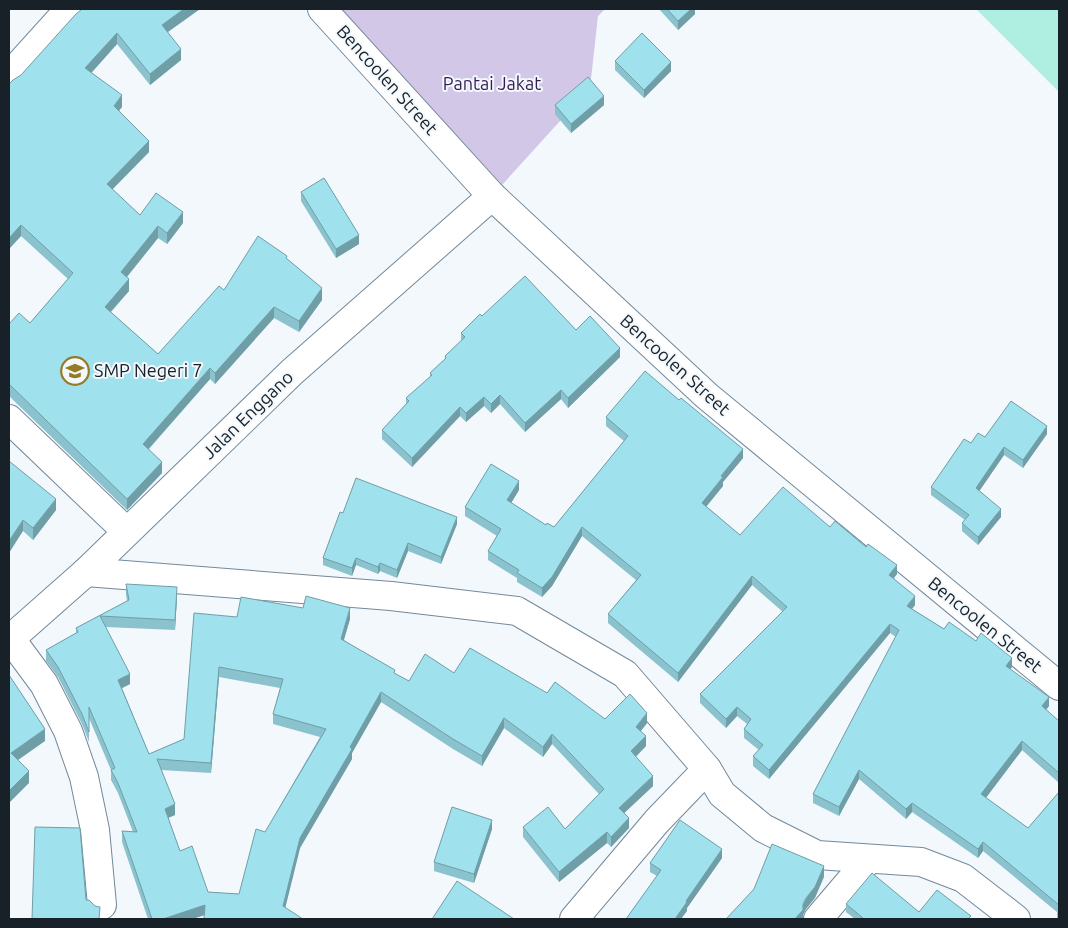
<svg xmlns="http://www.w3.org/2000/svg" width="1068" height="928" viewBox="0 0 1068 928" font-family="Ubuntu,sans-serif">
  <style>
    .green { fill: #d2c7e7 }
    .water { fill: #aeefe2 }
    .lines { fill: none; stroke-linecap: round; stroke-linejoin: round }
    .street-casing { stroke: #73899a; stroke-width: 30 }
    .secondary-casing { stroke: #73899a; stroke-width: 30 }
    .primary-casing { stroke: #73899a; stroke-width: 30 }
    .street { stroke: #fff; stroke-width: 28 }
    .secondary { stroke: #fff; stroke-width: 28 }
    .primary { stroke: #fff; stroke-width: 28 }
    .wall { fill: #8ac2cd; fill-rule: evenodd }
    .shaded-wall { fill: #709ea7 }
    .building { fill: #a0e1ee; stroke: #709ea7; fill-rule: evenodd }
    .labels { text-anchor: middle; stroke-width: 4; stroke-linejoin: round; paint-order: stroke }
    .street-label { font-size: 18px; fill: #182128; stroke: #f3f8fc }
    .park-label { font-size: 18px; fill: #351c54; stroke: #f3f8fc }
    .poi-label { font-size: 18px; fill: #182128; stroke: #f3f8fc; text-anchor: start }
  </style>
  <rect width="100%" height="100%" fill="#f3f8fc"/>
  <path class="green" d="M322,9H605L598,16L590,88L492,196Z"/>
  <path class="water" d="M976,9H1059V92Z"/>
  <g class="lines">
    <defs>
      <g id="street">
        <path d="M9,76L64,15L72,9"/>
        <path d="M9,419L126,531"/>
        <path d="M86,572L391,596L517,611L625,674L707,769L722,794L763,828L817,855L921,862L963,878L1016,919"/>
        <path d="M10,638L44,684L68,731L84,777L95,830L102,905"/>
        <path d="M574,919L657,821L707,769"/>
        <path d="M818,919L869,859"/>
      </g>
      <path id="secondary" d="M9,640L86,572L292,372L492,196"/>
      <path id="primary" d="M322,9L492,196L707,396L1059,686"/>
    </defs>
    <use href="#street" class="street-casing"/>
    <use href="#secondary" class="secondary-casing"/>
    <use href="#primary" class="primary-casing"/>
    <use href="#street" class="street"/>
    <use href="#secondary" class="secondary"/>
    <use href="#primary" class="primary"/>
  </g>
  <g class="wall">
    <path d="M82,9H200L168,32L181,60L150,85L117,44L91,73L122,107L119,110L149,152L112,189L140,215L183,223L167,244L158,238L127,277L129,291L111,312L158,354L224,290L287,260L322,300L299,332L274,318L215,384L210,379L149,449L162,473L127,510L9,396V324L30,323L68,279L21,236L9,249V84L21,75Z"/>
    <path d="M659,9H695V14L678,30Z"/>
    <path d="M615,61L671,71L644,98L615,70Z"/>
    <path d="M555,105H604L571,133L555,114Z"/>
    <path d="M301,192L359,244L336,258L301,201Z"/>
    <path d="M482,316L576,330L620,357L568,408L561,399L525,432L500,404L491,413L484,406L466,422L460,416L412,467L382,439V430L406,404V398L430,377V373L445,359V356L461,341V333Z"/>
    <path d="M606,417L743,458L723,482V486L706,506L740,535L830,527L897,574L894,578L915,605L912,609L944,629L1012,667L1010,669L1049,706L1046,710L1059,721V783L1022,750L986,798L1028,828L1059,792V919H1057V912L983,851L978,858L912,812L906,819L859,779L839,816L813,803V794L896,637L890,633L769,779L753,766V756L759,750L744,738V729L747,724L737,716L726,728L700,703V694L783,612L752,585L678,682L608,623V614L636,580L582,536L552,586L542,597L517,582V578L488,560V551L497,536L465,516V507L519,490L511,503L546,525L554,527L624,441L606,426Z"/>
    <path d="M1047,434L1023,468L1004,455L979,491L1001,517L978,545L962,531V523L965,520L931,495V487L985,437Z"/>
    <path d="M9,461L56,510L33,540L23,531Z"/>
    <path d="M343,513L457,524L441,564L408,551L397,578L380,571L378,574L356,565L352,576L323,565V558Z"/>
    <path d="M126,584L177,597L175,630L105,627L130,684L122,688L149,754L184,739L237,617L350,619L344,640L395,674L409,681L454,673L547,693L605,719L647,723L641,731L646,746L636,757L653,786L624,813L629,828L611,847L607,843L559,882L523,837V827L565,829L599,794L552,744L543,757L504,728L482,766L453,749L381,702L352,753V759L300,848L285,908L204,915L192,919H148L122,842V831L133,832L118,793L111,780V770L89,718V742L82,724L58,677L46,661V650L76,633V628L127,601L126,595ZM219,677L280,688L273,714V724L320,737L265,832L239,894L208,892L180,851L168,818L175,815L161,770L211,773Z"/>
    <path d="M492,829L474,883L434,871V862Z"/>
    <path d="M722,858L687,908V911L657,876L650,872V863Z"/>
    <path d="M846,904L919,912L971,919H855L846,912Z"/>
  </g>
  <g class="shaded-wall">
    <path d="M184,9H200L162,36V25Z"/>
    <path d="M691,9H695V14L678,30V21Z"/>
    <path d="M117,33V44L85,80V68Z"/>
    <path d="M181,49V60L150,85V74Z"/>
    <path d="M671,62V71L644,98V90Z"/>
    <path d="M122,95V107L114,117V106Z"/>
    <path d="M604,96V105L571,133V124Z"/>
    <path d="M149,141V152L107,195V184Z"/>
    <path d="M183,212V223L167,244V233Z"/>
    <path d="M21,225V236L9,249V238Z"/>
    <path d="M158,226V238L121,284V272Z"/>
    <path d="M359,235V244L336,258V249Z"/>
    <path d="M129,279V291L105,318V307Z"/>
    <path d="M322,288V300L299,332V321Z"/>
    <path d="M274,307V318L215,384V373Z"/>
    <path d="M620,348V357L568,408V398Z"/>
    <path d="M210,368V379L143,455V444Z"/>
    <path d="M561,390V399L525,432V423Z"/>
    <path d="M500,395V404L491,413V404Z"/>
    <path d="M484,397V406L466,422V413Z"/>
    <path d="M460,407V416L412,467V458Z"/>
    <path d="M1047,426V434L1023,468V460Z"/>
    <path d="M1004,447V455L976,496V488Z"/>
    <path d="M743,449V458L723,482V486L702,512V503L721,476Z"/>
    <path d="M162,462V473L127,510V499Z"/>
    <path d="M519,481V490L507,510V500Z"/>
    <path d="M56,499V510L33,540V528Z"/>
    <path d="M1001,509V517L978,545V537Z"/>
    <path d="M457,517V524L441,564V557Z"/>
    <path d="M23,520V531L9,553V541Z"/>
    <path d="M582,527V536L552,586L542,597V588Z"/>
    <path d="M408,543V551L397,578V570Z"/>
    <path d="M356,558V565L352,576V568Z"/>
    <path d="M380,563V571L378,574V567Z"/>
    <path d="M897,565V574L889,584V575Z"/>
    <path d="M752,576V585L678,682V673Z"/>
    <path d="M177,587V597L175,630V620Z"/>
    <path d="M915,596V605L907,615V606Z"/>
    <path d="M350,608V619L341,649V639Z"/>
    <path d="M890,624V633L769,779V770Z"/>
    <path d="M1012,658V667L1006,675V666Z"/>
    <path d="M219,667V677L211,773V763Z"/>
    <path d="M130,674V684L118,690V680Z"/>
    <path d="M381,692V702L352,753V759L300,848L283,917V906L300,838L350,747Z"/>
    <path d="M1049,697V706L1042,715V706Z"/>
    <path d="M737,707V716L726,728V719Z"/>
    <path d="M647,713V723L636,737V727Z"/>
    <path d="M504,718V728L482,766V756Z"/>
    <path d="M45,729V741L11,765V753Z"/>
    <path d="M552,734V744L543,757V747Z"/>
    <path d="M646,736V746L631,761V751Z"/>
    <path d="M1022,741V750L981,804V794Z"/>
    <path d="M859,770V779L839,816V807Z"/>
    <path d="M29,771V783L9,803V791Z"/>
    <path d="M653,776V786L619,818V808Z"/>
    <path d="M912,803V812L906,819V809Z"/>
    <path d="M175,804V815L165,819V809Z"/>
    <path d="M629,818V828L611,847V837Z"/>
    <path d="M492,820V829L474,883V874Z"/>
    <path d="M607,832V843L559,882V872Z"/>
    <path d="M983,842V851L978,858V849Z"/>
    <path d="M722,849V858L687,908V911L681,919H675L686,901Z"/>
    <path d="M824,866V877L815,898L806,909L803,915V919H795Z"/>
    <path d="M205,905V915L192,919H163Z"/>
  </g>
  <g class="building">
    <path d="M82,9H184L162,25L181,49L150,74L117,33L85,68L122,95L114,106L149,141L107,184L140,215L156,193L183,212L167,233L158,226L121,272L129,279L105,307L158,354L219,286L224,290L258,236L287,256L286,258L322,288L299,321L274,307L215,373L210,368L143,444L162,462L127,499L9,384V324L19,313L30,323L73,273L21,225L9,238V84L13,80L21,75L75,15Z"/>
    <path d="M667,9H691L678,21Z"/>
    <path d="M642,33L671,62L644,90L615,61Z"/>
    <path d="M588,77L604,96L571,124L555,105Z"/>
    <path d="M324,178L359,235L336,249L301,192Z"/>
    <path d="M525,276L576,330L590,316L620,348L568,398L561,390L525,423L500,395L491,404L484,397L466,413L460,407L412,458L382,430L409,401L406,398L432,375L430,373L446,358L445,356L465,337L461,333L480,314L482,316Z"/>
    <path d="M645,371L679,400L681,398L743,449L721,476L723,477L702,503L740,535L783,487L830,527L835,521L866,547L868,544L897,565L889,575L915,596L907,606L944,629L949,622L976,641L981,633L1012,658L1006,666L1049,697L1042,706L1059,721V773L1022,741L981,794L1028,828L1059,792V905L983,842L978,849L912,803L906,809L859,770L839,807L813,794L899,630L890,624L769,770L753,756L763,745L744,729L751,719L737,707L726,719L700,694L787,607L752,576L678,673L608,614L641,575L582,527L552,577L542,588L517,573L519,570L488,551L501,529L465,507L491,464L519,481L507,500L546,525L547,523L554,527L628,436L606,417Z"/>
    <path d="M1011,401L1047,426L1023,460L1004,447L976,488L1001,509L978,537L962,523L969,515L931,487L964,439L971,443L978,433L985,437Z"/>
    <path d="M9,461L56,499L33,528L23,520L9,541Z"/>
    <path d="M356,478L457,517L441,557L408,543L397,570L380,563L378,567L356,558L352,568L323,558L340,512L343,513Z"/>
    <path d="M126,584L177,587L175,620L100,616L130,674L118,680L149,754L184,739L194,613L237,617L241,597L303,608L306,596L350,608L341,639L395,670L394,673L409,681L425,654L454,673L470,648L547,693L555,682L605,719L630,694L647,713L636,727L646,736L631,751L653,776L619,808L629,818L611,837L607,832L559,872L523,827L548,807L565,829L604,789L552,734L543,747L504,718L482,756L453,739L381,692L350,747L352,749L300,838L283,906L303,919H204L205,905L163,919H152L122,831L137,832L118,783L111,770L115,768L89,707V732L82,714L58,667L46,650L78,632L76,628L129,600ZM219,667L283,679L273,714L326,729L265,832L256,829L239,894L208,892L192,846L180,851L165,809L175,804L157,759L211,763Z"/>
    <path d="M9,675L45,729L11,753L29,771L9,791Z"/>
    <path d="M452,807L492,820L474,874L434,862Z"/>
    <path d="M680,820L722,849L686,901L687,902L675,919H626L661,870L650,863Z"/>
    <path d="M35,827L80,828L86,900H89L95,906L100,907L99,919H32Z"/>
    <path d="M772,844L824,866L815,887L806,898L803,904V910L795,919H726L754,889Z"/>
    <path d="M872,873L919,912L937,890L971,916L968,919H862L863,918L846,904Z"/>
    <path d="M457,881L514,919H432Z"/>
  </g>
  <defs>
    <symbol id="school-ring" viewBox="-11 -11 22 22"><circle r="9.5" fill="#f3f8fc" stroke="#957b23" stroke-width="1.5"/><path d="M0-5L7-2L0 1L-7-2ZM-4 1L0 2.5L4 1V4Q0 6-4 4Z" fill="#957b23"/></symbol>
  </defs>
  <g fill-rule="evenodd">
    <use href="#school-ring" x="59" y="355" width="32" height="32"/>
  </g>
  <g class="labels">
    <g class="street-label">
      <text transform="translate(387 80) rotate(48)" y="6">Bencoolen Street</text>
      <text transform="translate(675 365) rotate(42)" y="6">Bencoolen Street</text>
      <text transform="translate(248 415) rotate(-44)" y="6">Jalan Enggano</text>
      <text transform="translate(985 625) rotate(39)" y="6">Bencoolen Street</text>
    </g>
    <g class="park-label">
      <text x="492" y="90">Pantai Jakat</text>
    </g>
    <g class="poi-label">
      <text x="94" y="377">SMP Negeri 7</text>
    </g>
  </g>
  <rect width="1068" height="928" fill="none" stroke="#182128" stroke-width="20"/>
</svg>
